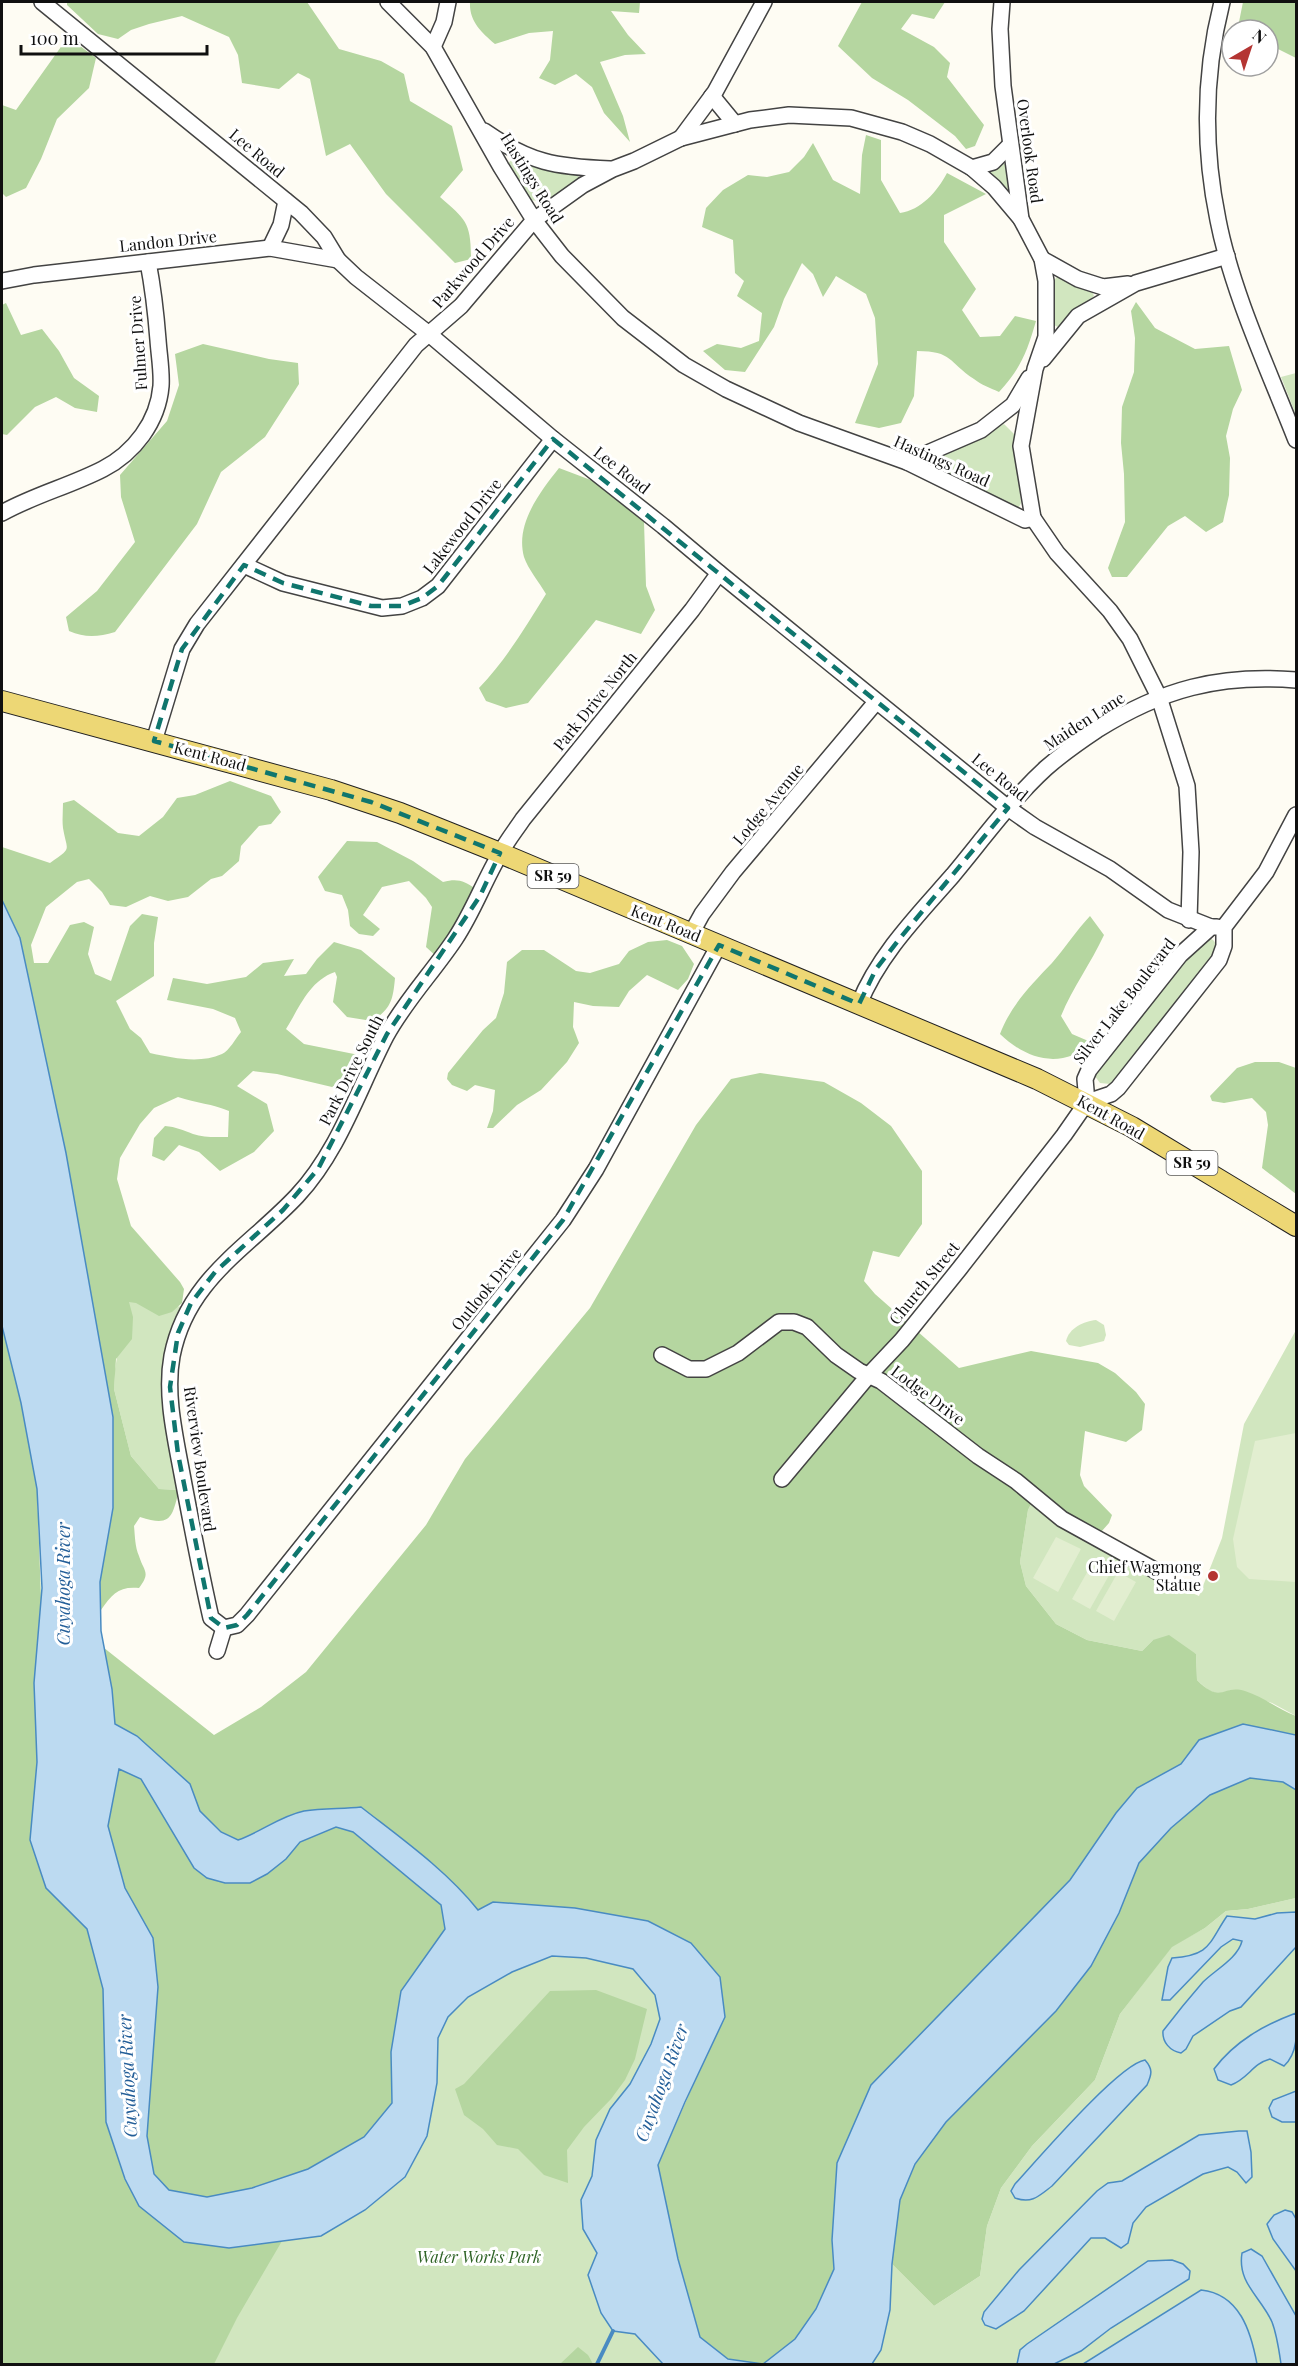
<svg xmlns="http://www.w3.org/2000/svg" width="1298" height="2366" viewBox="0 0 1298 2366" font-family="'Playfair Display',serif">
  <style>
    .green { fill: #d1e6bf }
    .forest { fill: #b5d6a0 }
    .pitch { fill: #e2eed0 }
    .water { fill: #bcdaf1; stroke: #498bc2; stroke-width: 1.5; fill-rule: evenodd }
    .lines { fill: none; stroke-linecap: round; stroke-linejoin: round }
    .stream { stroke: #498bc2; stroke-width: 4 }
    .minor-casing { stroke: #434343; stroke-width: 18 }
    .major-casing { stroke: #212121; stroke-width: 22 }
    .minor { stroke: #fff; stroke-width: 15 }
    .major { stroke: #edd775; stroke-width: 20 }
    .marked { fill: none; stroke: #0f766e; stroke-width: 4.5; stroke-dasharray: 12 8; stroke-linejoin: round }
    .poi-dot { fill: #b43533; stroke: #fff; stroke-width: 2 }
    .labels { text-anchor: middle; stroke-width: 6; stroke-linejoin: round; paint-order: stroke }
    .shield { fill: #fff; stroke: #585858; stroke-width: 1.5 }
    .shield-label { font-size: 15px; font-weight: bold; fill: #101010 }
    .street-label { font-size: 16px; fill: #101010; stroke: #fff }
    .poi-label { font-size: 16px; fill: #101010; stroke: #fff; text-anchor: end }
    .park-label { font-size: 16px; font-style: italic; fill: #2e6325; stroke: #fff }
    .water-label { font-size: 18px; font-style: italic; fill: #235e98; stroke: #fff }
  </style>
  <rect width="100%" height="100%" fill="#fefcf3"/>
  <g class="green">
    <path d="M514,158L576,174L579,177L578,181C565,189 544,206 528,199L508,168V163Z"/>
    <path d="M1002,164H1006L1011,189L1006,190L986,174Z"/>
    <path d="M1058,276L1092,291L1094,296L1058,327L1054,325V280Z"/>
    <path d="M1296,373V415L1281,377Z"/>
    <path d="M1004,424L1014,434L1021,503L1017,511L928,465L927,461Z"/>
    <path d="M1206,937C1214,938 1219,945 1214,953L1113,1081L1110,1084L1100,1083L1094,1075L1197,942Z"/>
    <path d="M127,1299L183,1307L172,1335L179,1490L159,1489L131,1456L114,1389L115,1369Z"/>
    <path d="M1096,1320L1104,1325L1106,1335L1104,1341L1080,1347L1069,1345L1066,1341C1069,1328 1084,1321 1096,1320Z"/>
    <path d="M1296,1330V1716L1272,1703L1232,1690L1218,1694L1208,1690L1197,1680L1196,1654L1153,1640L1142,1651L1087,1640L1056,1624L1026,1586L1020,1562L1028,1510L1031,1504L1149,1574L1199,1596L1222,1538L1244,1424Z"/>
    <path d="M1296,1898V2364H872C890,2334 891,2299 892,2264L934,2306L980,2276L987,2226L1001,2188L1032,2146L1095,2080L1120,2014L1172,1946L1205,1928L1226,1911L1248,1909Z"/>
    <path d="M552,1956L586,1958L633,1969L655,1995L660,2019L651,2044L630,2084L610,2109L596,2140L592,2176L581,2201L583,2229L597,2253L588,2275L613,2331L635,2334L663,2364H49L165,2227L365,2210L405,2178L427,2136L437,2083L438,2038L448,2017L468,1997L512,1972Z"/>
  </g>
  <g class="forest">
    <path d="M67,2H307L339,49L381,61L404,74L410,101L452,126L463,170L440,197C466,220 471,222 471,259L455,263L386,194L350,144L326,156L310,79L298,73L279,89L242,83L238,55L229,37L182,16L149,24L131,30L118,39L98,34L67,5Z"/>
    <path d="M470,2H640L639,13L611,11L628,35L646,54L625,55L600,62L623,116L630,142L604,113L592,87L576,74L555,85L539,78L550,60L553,31L529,33L495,44C481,32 469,21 470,2Z"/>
    <path d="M862,2H945L934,19L912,14L901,29L934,47L950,63L947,77L984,125L975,146L966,149L955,136L908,100L872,78L838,46Z"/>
    <path d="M1243,2H1296V58L1268,44V30H1245L1239,22Z"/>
    <path d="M68,37L96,58L89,88L57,119L41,159L26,188L6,197L2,193V105L16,110Z"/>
    <path d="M866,135L881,140V180L900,213C921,210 937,192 947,173L986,194L944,215V242L976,289L962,310L980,337L1000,336L1015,316L1036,321C1027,352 1021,368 999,392C991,388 981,385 974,379C948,362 953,351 917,351L914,396L901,423L879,428L855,423L878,364L875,318L866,294L836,276L823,297L813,274L802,263L784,299L774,327L745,372L725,370L703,351L717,344L741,348L759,341L762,313L737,296L744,281L735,273L733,240L702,227L706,208L723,190L748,175L767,177L789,172L804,157L813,143L833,180L860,194L862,155Z"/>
    <path d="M1136,302L1155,328L1195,349L1229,346L1242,390L1233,409L1226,436L1230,458L1229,495L1223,522L1206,532L1185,516L1168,526L1127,577H1112L1108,568L1125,522L1124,474L1121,443L1122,407L1134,372L1135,338L1131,311Z"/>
    <path d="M6,303L21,335L42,329L59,351L74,378L99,396L97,412L75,408L56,397L35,407L7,435L2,434V305Z"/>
    <path d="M203,344L269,359L298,363L299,384L265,437L221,472L197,524L115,632C98,637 85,638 69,631L66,617L97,591L135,542L121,497L120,475L167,421L179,385L175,354Z"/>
    <path d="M559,468L596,482L644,522L646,586L655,610L641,634L596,620L528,703L506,708L486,701L479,688C506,660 526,626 546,594C539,582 528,569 524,557C515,524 540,492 559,468Z"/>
    <path d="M230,781L271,796L281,812L271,824L259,826L241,846L239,861L222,876L211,879L188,897L168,901L150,896L126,907L110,905L102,892L89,879L77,882L46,907L31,945L34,963H48L70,925L84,922L94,927L88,954L95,974L111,981L130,926L142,914L158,917L154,943V976L116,1001L130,1029L141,1038L150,1053C173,1058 200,1064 222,1054C229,1051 236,1038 241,1032L235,1018L213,1009L167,1000L173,978L207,984L246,977L263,963L294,959L284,976L306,974L317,959L334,942L361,950L395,978C393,1000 391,1009 372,1021L347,1017L333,1002L337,977L335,972C309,981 300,1007 286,1029L304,1044L359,1055L355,1073L332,1087L277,1074L253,1071L237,1086L267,1104L274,1131L254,1152L220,1171L199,1152L179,1145L164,1161L152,1156L154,1138L165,1126C176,1127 183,1130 193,1134C204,1138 217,1137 228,1137L229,1111C213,1104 196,1103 178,1097L154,1108L140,1124L120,1158L117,1179L131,1226L180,1282L184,1289L182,1303L172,1312L159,1316L136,1303L129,1302L133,1317L132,1339L116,1359L114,1389L131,1456L159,1489L179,1490C172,1518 171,1527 140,1517L134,1526C135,1536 135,1547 139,1556C144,1572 151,1572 139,1588C119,1586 112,1594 101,1610L100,1582L113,1508V1417L66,1153L20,938L2,900V847L50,863C73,847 67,852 63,828C62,820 63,811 63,803L74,800L118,833L139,836L163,817L177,798L195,795Z"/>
    <path d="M347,841L377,842L413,861L443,882C458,878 464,881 476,889L437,957L426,947L432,907L426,898L409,881L382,887L363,915L380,929L373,936L359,934L350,926L348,910L342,895L325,891L318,877Z"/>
    <path d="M1090,916L1104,935C1091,963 1073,987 1061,1016L1072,1034L1093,1043C1062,1069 1028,1061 1000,1034C1011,1005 1031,985 1052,963C1065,948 1076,931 1090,916Z"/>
    <path d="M667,940L682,946L694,964L688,979L678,990L647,975L629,991L619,1007L593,1006L574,1002L573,1027L579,1043L567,1062L541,1090L517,1105L493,1128H487L493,1111L495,1090L475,1085L467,1091L452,1085L447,1079L448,1073L483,1030L496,1018L504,993L507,962L522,950H544L576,971L590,973L619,964L629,951L648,942Z"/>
    <path d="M1255,1062H1279L1296,1068V1194L1262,1168L1268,1125L1266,1112L1252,1098L1224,1103L1212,1101L1210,1096L1237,1068Z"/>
    <path d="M760,1073L824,1082L861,1103L891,1126L922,1171V1224L899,1257L873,1251L864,1281L875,1294L959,1368L1031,1351L1098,1363L1115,1373L1136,1392L1145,1404L1142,1430L1126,1442L1085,1431L1080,1475L1084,1486L1112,1515L1109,1523L1101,1532L1093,1533L1035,1496L1028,1510L1020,1562L1026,1586L1056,1624L1087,1640L1142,1651L1153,1640L1169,1635L1196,1654L1197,1680C1222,1705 1222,1684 1245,1691C1264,1697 1279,1710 1296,1716V1898L1248,1909L1226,1911L1205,1928L1172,1947L1120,2014L1095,2080L1032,2146L1001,2188L987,2226L980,2276L934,2306L892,2264L835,2269L816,2309L795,2339L763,2364L728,2359L700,2337L678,2259L658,2165L702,2065L720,1977L492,1903L445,1929L391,2052L392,2103L364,2137L308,2169L282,2241L237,2318L214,2364H2V1326L21,1403L37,1489L41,1598L214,1735L261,1707L306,1672L426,1525L465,1459L590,1308L696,1125L731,1079Z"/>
    <path d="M596,1990L647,2009L635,2059L625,2080L611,2099L584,2127L567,2150L568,2183L544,2175L518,2149L497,2145L483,2129L464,2115L455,2089L464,2084L550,1991Z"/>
    <path d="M578,2347L588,2355L593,2364H560Z"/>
  </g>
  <g class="pitch">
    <path d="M1296,1433V1582L1249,1579L1237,1567L1233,1539L1255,1441Z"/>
    <path d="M1056,1537L1081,1549L1058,1592L1033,1578Z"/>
    <path d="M1094,1560L1112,1570L1090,1609L1072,1599Z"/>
    <path d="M1118,1572L1136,1582L1114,1621L1096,1611Z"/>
  </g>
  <g class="water">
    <path d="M2,900L20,938L66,1153L113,1417V1508L100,1582L101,1631L112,1689L115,1724L137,1736L190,1784L200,1811L221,1832L238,1840C261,1832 280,1816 304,1811C323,1808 343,1809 361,1807C402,1839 446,1870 478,1910L493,1902L575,1908L648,1921L691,1943L720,1977L725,2017L685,2102L658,2165L678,2259L700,2337L728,2359L763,2364L795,2339L816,2309L834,2269L832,2240L837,2163L871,2085L1070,1880L1116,1813L1137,1788L1181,1764L1199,1740L1243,1724L1296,1735V1790L1283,1782L1250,1778L1210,1795L1171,1828L1139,1863L1119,1913L1091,1966L1056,2011L946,2122L915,2164L900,2200L892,2264L890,2310L881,2350L872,2364H663L635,2334L613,2331L601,2313L588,2275L597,2253L583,2229L581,2200L592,2176L596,2140L610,2109L630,2084L651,2044L660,2019L655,1995L633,1969L586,1958L552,1956L512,1972L468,1997L448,2017L438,2038L437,2083L427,2136L405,2177L365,2210L321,2236L229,2248L184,2242L139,2206L125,2179L106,2122L103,1989L87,1929L46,1888L30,1840L37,1762L34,1683L42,1588L37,1489L21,1403L2,1326ZM119,1769L141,1779L194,1868L207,1878L225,1883H250L267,1874L286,1859L300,1842L336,1827L353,1832L441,1905L445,1929L401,1991L391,2052L392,2103L364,2137L308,2169L252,2188L207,2197L169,2190L154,2174L147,2136L158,1987L153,1938L125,1888L108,1826Z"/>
    <path d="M1296,1912V1947L1241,2007L1230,2011L1193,2036L1186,2049L1181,2053C1170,2051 1162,2042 1163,2031C1176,2014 1189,1998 1203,1982C1215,1970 1238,1958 1242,1941L1233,1939L1221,1947L1170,2000H1162L1168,1967L1172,1958C1211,1955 1208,1944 1227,1916L1255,1919L1277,1913Z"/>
    <path d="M1296,2013C1297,2033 1298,2053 1284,2066L1270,2059C1252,2064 1249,2078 1231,2085L1218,2080L1214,2069C1235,2041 1264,2025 1296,2013Z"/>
    <path d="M1145,2060C1153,2069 1152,2074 1147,2085L1052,2186C1039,2196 1032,2204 1015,2198L1011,2191L1015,2184C1037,2160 1119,2064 1145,2060Z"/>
    <path d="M1296,2091V2122H1282L1272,2117L1269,2108L1273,2100Z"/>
    <path d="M1239,2131H1247L1251,2152L1252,2177L1246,2183L1237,2172L1228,2167L1203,2174L1146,2207L1133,2223L1128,2243L1121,2248L1105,2238H1091L1024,2311L996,2329L985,2325L982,2319L984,2312L1019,2270L1097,2191L1108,2183L1122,2181L1199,2135Z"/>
    <path d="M1285,2210L1292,2212L1296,2219V2271L1273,2239L1267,2224L1274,2215Z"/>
    <path d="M1251,2249L1262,2256L1296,2316V2364H1281C1279,2350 1277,2335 1272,2322C1261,2297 1237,2283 1242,2253Z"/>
    <path d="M1172,2260L1183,2264L1190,2271L1189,2279L1111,2328L1081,2351L1054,2364H1017L1020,2350L1027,2344L1148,2261Z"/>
    <path d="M1201,2290C1240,2294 1251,2332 1257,2364H1083Z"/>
  </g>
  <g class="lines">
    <path class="stream" d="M597,2364L613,2331"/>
    <defs>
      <g id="minor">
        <path d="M42,2L301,213L324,237L338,260L356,277L429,334L553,439L663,526L719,573L1008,808L1035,827L1110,869L1168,910L1211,927"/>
        <path d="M388,2L433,47L501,167L534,220L562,256L623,318L684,365L726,389L799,423L907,462L1025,520L1033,518L1057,553L1110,611L1130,639L1159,697L1187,786L1191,852L1189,920"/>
        <path d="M1002,2L1000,29L1003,86L1021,219L1042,259L1046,281V337L1035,369L1021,446L1033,518"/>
        <path d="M1222,2C1204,73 1203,147 1218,220C1232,292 1269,371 1296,440"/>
        <path d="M433,47L444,22L448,2"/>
        <path d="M712,96L735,124"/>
        <path d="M484,131C530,163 556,167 610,169"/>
        <path d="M681,138L715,92L764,2"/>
        <path d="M972,168L993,162L1010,145"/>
        <path d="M270,248L281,225L286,201"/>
        <path d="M1042,259L1078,279L1103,287L1128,284"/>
        <path d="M2,281L34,275L270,248L338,260"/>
        <path d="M1043,359L1078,316L1136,283L1227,256"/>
        <path d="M907,462L981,430L1013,405L1029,378"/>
        <path d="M2,513C34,495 70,486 103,469C134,453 158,422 161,386C162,371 159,355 158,340C156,314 153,288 148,262"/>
        <path d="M244,565L283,583L382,608L402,606L422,598L438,586L553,439"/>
        <path d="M719,573L692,610L523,819C515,831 506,842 500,854C484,881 473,912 455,939C433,972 405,1001 386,1036C358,1090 339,1151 297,1196C248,1248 187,1279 172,1356C165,1394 175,1436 182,1474C191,1522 200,1570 211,1618L224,1628L237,1625L247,1615L563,1220L596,1169L719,945"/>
        <path d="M154,741L182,649L197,624L416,345L461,306L534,220L583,185L613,169L634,161L681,138L750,120L789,115L851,118L902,132L930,144L972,168L994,187L1021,219"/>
        <path d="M691,934L702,914L733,872L876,702"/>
        <path d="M859,1004C879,954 919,914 953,875C983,839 1011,800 1046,768C1062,754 1079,742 1097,730C1162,689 1219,674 1296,680"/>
        <path d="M1087,1102L1111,1094L1118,1088L1219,960L1224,946V927L1266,872L1296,815"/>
        <path d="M1087,1102L1085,1079L1089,1070L1180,955L1211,927H1217"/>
        <path d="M662,1355L689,1369H706L738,1353L779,1322H794L807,1327L836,1355L859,1371L881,1381L978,1456L1016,1481L1062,1519L1167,1577"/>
        <path d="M782,1479L869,1375L902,1340L960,1268L1064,1135L1087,1102"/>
        <path d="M217,1651L224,1628"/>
      </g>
      <path id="major" d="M2,701L331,790L400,813L500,853L1037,1079L1132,1127L1296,1226"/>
    </defs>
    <use href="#minor" class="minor-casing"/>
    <use href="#major" class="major-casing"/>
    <use href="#minor" class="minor"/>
    <use href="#major" class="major"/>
  </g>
  <path class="marked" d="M553,439L1008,808L901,937L876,969L859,1004L719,945L563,1220L247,1615L237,1625L224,1628L211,1618L178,1454L170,1387L178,1333L191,1303L215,1272L283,1210L318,1169L387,1034L480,896L500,853L371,802L154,741L182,649L244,565L283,583L371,606H402L422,598L438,586Z"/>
  <circle class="poi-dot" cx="1213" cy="1576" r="6"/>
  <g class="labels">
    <g class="shield">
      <rect x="527.5" y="864" width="51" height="24" rx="4.5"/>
      <rect x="1166.5" y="1151" width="51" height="24" rx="4.5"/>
    </g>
    <g class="shield-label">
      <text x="553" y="881">SR 59</text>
      <text x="1192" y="1168">SR 59</text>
    </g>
    <g class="street-label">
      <text transform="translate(1030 151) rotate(82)" y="6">Overlook Road</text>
      <text transform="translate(257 153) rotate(40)" y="6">Lee Road</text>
      <text transform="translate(532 178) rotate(58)" y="6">Hastings Road</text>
      <text transform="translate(168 241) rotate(-6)" y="6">Landon Drive</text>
      <text transform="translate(473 262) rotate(-49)" y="6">Parkwood Drive</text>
      <text transform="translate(138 343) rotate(-94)" y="6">Fulmer Drive</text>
      <text transform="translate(942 461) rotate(24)" y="6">Hastings Road</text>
      <text transform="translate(622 470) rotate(38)" y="6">Lee Road</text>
      <text transform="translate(462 526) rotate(-52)" y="6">Lakewood Drive</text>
      <text transform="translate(595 701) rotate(-51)" y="6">Park Drive North</text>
      <text transform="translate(1084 721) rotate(-33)" y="6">Maiden Lane</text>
      <text transform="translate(210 756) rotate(15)" y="6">Kent Road</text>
      <text transform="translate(1000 777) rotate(39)" y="6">Lee Road</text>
      <text transform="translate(768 804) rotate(-50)" y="6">Lodge Avenue</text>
      <text transform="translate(666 923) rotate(22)" y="6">Kent Road</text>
      <text transform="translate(1124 1001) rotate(-52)" y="6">Silver Lake Boulevard</text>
      <text transform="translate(351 1070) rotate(-63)" y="6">Park Drive South</text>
      <text transform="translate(1111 1117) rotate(29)" y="6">Kent Road</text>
      <text transform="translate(924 1283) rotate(-51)" y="6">Church Street</text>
      <text transform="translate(486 1289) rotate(-51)" y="6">Outlook Drive</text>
      <text transform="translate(928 1395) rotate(37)" y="6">Lodge Drive</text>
      <text transform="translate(200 1459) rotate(82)" y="6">Riverview Boulevard</text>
    </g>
    <g class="poi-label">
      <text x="1201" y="1573">Chief Wagmong<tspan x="1201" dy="18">Statue</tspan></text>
    </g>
    <g class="park-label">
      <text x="479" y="2263">Water Works Park</text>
    </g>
    <g class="water-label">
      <text transform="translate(64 1584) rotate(-90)" y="6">Cuyahoga River</text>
      <text transform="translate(128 2076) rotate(-93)" y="6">Cuyahoga River</text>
      <text transform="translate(662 2083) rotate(-70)" y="6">Cuyahoga River</text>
    </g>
  </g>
  <rect width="1298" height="2366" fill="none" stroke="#101010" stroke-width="6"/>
  <g transform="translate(1250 48) rotate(39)"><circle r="28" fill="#ffffff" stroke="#9f9f9f" stroke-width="1.5"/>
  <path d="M0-4.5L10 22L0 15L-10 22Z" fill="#b43533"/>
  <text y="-9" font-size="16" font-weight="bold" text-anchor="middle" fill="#101010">N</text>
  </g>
  <path d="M21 45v9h186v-9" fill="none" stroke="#101010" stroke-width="3"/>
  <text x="30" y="45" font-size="18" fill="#101010" stroke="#ffffff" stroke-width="4.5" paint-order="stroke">100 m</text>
</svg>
